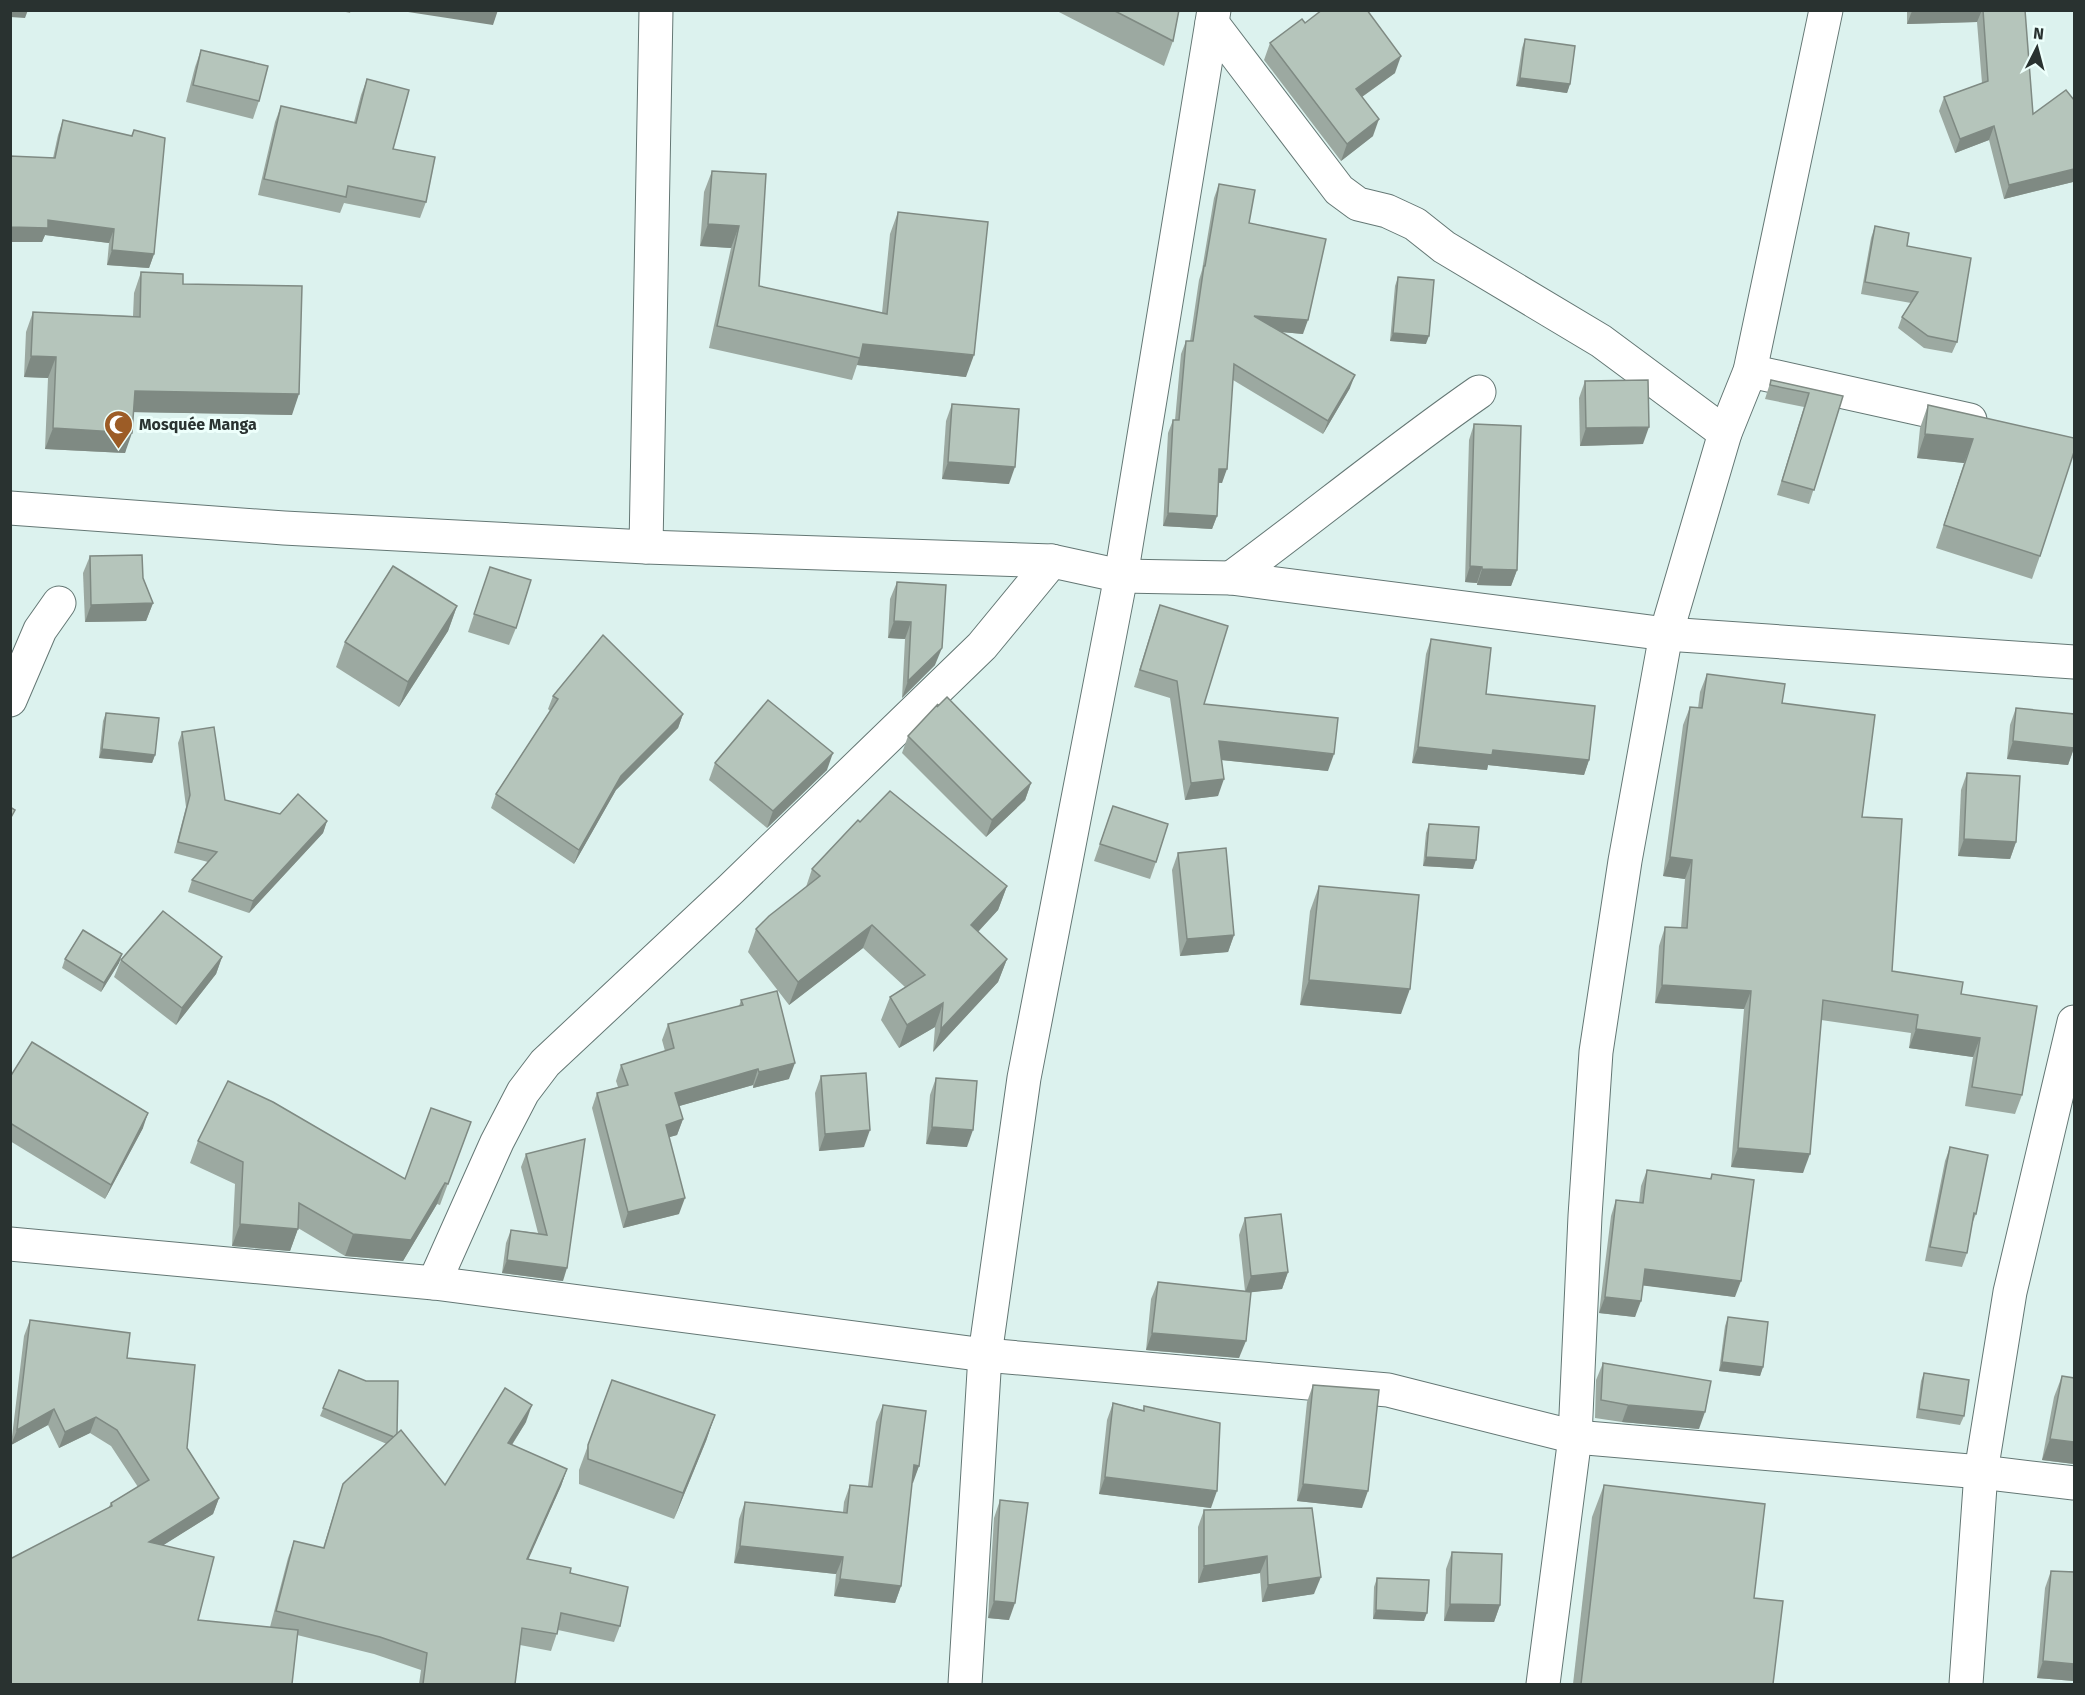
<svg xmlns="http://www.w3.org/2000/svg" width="2085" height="1695" viewBox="0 0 2085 1695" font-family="'Fira Sans',sans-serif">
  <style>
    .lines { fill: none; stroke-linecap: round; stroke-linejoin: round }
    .minor-casing { stroke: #647774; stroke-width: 35 }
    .minor { stroke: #fff; stroke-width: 33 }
    .wall { fill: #9ca9a1 }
    .shaded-wall { fill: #7f8a83 }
    .building { fill: #b5c5bb; stroke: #7f8a83; stroke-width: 1.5 }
    .labels { text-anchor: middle; stroke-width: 6; stroke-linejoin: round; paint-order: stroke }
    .poi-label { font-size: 16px; font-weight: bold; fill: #293230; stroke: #edfffb; text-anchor: start }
  </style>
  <rect width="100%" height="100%" fill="#dcf2ee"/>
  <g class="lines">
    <defs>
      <g id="minor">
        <path d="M1212,23L1339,190L1358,204L1387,211L1415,224L1444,247L1601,341L1725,433"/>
        <path d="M1750,371L1970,420"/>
        <path d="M10,508L284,528L646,547L1052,561L1121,576L1231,578L1666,634L2074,662"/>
        <path d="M646,547L656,10"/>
        <path d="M1231,578C1314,517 1394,451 1479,392"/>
        <path d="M10,700L40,630L59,603"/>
        <path d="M10,1244L434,1283L985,1355L1388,1390L1575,1437L1981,1472L2074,1483"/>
        <path d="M434,1283L497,1142L523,1092L545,1063L731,889L982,646L1052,561"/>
        <path d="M965,1684L985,1355L1024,1078L1121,576L1214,10"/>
        <path d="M1543,1684L1575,1437L1585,1216L1596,1052L1625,861L1666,634L1725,433L1750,371L1826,10"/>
        <path d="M1966,1684L1981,1472L2010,1292L2074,1022"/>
      </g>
    </defs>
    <use href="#minor" class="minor-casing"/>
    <use href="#minor" class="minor"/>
  </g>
  <g class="wall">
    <path d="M337,10H351L350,13Z"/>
    <path d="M1055,10H1179L1173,41L1164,66Z"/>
    <path d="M1907,10H2025L2033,114L2074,100V190L2073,182L2004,199L1989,140L1955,153L1939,111L1944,97L1982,83L1977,22L1907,24Z"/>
    <path d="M1305,23L1395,73L1362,97L1373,136L1341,161L1264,60L1270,43Z"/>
    <path d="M1525,39L1570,84L1567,93L1516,86L1522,48Z"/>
    <path d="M201,50L259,101L253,119L186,102L195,67Z"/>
    <path d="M367,79L393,149L426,202L420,218L344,203L340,213L258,195L275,122L281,106L354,122L361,95Z"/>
    <path d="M63,120L131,136L134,130L154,254L149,268L107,265L109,243L45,235L42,242H10V156L53,158L58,135Z"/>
    <path d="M712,171L766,174L759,286L882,313L890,234L898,212L966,377L857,365L852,380L709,348L731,248L700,246L704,192Z"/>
    <path d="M1219,184L1249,223L1303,334L1282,332L1350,388L1323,434L1233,380L1222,483H1218L1217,516L1212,529L1163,526L1168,433L1173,420H1175L1181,354L1186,341H1190L1199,280L1202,270L1214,198Z"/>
    <path d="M1875,226L1907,246L1957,342L1952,353L1924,348L1898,328L1902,317L1911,303L1861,294L1871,238Z"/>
    <path d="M141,272L183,284L292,415L134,412L125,453L45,449L48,378L24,377L26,332L33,312L133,316L134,293Z"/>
    <path d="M1398,277L1426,344L1390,341L1395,286Z"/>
    <path d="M1771,380L1843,396L1809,504L1777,495L1804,407L1765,399Z"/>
    <path d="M1585,381L1643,444L1580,446L1579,398Z"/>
    <path d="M952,404L1009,484L942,479L946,421Z"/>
    <path d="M1928,405L2074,438L2040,556L2032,579L1936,548L1964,463L1917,458L1920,428Z"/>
    <path d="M1474,424L1517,570L1511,586L1477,585V583L1465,582L1469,440Z"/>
    <path d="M90,556L143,578L153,603L146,621L85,622L83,573Z"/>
    <path d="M490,567L516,628L509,645L468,632Z"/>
    <path d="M897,582L935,665L902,698L905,639L888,638L890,599Z"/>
    <path d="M1160,605L1204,704L1328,771L1221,760L1218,796L1185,800L1170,698L1134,687L1154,622Z"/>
    <path d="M457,606L448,631L399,707L336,667L345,642Z"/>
    <path d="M1431,639L1486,694L1589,760L1584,775L1488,765L1487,770L1412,763L1426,654Z"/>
    <path d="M1707,674L1782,703L1862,817L1892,971L1961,994L2022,1095L2015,1114L1965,1106L1973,1057L1909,1048L1911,1033L1821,1020L1803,1173L1731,1167L1744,1009L1655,1003L1659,946L1665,927L1681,928L1685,879L1663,876L1683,725L1690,707L1698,708L1700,692Z"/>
    <path d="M553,696L683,714L678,728L616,790L574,864L491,808L496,794L550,711L548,709Z"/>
    <path d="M937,707L1031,783L1025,800L986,837L902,753L908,736Z"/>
    <path d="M2016,708L2074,714V748L2068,765L2007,759L2010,725Z"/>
    <path d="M106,713L155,755L152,763L99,758L103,721Z"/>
    <path d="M182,732L225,800L280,814L327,821L323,833L249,913L188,892L192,880L208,862L174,853L186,807L178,743Z"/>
    <path d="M715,763L827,770L767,828L709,780Z"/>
    <path d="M1967,773L2016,842L2010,859L1958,856L1961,790Z"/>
    <path d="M1113,806L1156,862L1150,879L1094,861Z"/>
    <path d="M860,822L1007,886L998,910L978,932L1007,959L998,982L933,1052L935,1027L899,1048L881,1020L890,997L905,987L863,948L789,1005L748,952L756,929L806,887L812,869Z"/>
    <path d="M1429,824L1473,869L1423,866L1426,833Z"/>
    <path d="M1178,853L1234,935L1228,952L1180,956L1172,870Z"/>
    <path d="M1319,886L1401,1014L1300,1005L1310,911Z"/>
    <path d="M122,954L119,963L101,992L62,968L65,959Z"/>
    <path d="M222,957L216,974L176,1025L114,977L121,960Z"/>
    <path d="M741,1000L789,1079L753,1088V1085L679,1106L683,1119L677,1135L669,1137L679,1214L623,1228L592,1108L597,1093L618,1087L616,1081L621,1065L665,1051L662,1040L668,1024L739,1006Z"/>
    <path d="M821,1076L864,1147L819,1151L815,1093Z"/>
    <path d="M10,1077L143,1128L105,1199L10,1141Z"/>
    <path d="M936,1078L967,1147L926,1144L930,1095Z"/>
    <path d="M471,1122L440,1205L437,1204L403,1261L345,1256L298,1228L290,1251L232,1246L235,1184L190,1163L198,1141L405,1179Z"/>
    <path d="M1950,1147L1976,1214L1972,1224L1967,1253L1962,1267L1925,1261L1945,1161Z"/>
    <path d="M526,1154L563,1281L502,1273L506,1243L511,1230L538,1233L521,1167Z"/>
    <path d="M1647,1170L1710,1179L1712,1174L1735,1297L1643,1285L1635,1317L1599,1313L1611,1216L1616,1200L1639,1203L1641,1186Z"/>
    <path d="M1245,1218L1288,1272L1282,1289L1251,1292L1239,1358L1146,1350L1151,1299L1158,1282L1245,1291L1239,1235Z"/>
    <path d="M1728,1317L1763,1367L1760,1376L1719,1371L1725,1326Z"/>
    <path d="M30,1320L127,1358L187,1448L219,1498L213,1514L163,1545L198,1620L270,1627L288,1558L294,1541L323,1548L343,1484L387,1444L320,1416L339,1370L445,1485L526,1422L512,1445L567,1469L561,1486L528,1559L570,1573L620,1626L614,1642L558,1630L551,1651L520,1645L515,1684H419L421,1670L374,1654L297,1635L10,1684L111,1503L138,1487L111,1446L90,1433L59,1448L48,1425L11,1445L24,1336Z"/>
    <path d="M1603,1363L1699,1429L1622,1422L1595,1418L1596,1380Z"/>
    <path d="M1924,1373L1964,1416L1960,1425L1916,1418L1921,1381Z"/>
    <path d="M2062,1376L2074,1378V1464L2042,1460L2054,1397Z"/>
    <path d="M612,1380L715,1415L706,1441L674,1519L579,1484V1470Z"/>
    <path d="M1313,1385L1362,1508L1297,1501L1307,1402Z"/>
    <path d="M1113,1403L1143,1410L1144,1406L1211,1508L1099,1494L1107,1420Z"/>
    <path d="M883,1405L919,1466L912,1483L901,1586L895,1603L834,1596L836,1574L734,1563L739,1519L745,1502L843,1512L844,1502L850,1485L868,1486L876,1422Z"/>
    <path d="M1604,1485L1754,1598L1773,1684H1573L1592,1517Z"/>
    <path d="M1000,1500L1009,1620L988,1618L994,1518Z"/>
    <path d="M1312,1508L1314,1594L1262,1602L1260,1573L1198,1583V1527L1204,1510Z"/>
    <path d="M1452,1552L1500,1605L1494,1622L1444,1621L1446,1569Z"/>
    <path d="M2051,1571L2074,1572V1681L2037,1678L2045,1588Z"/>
    <path d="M1377,1578L1424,1621L1373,1619L1374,1587Z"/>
  </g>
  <g class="shaded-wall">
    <path d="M10,10H28L25,18L10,17Z"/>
    <path d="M395,10H498L493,25Z"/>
    <path d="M1982,10L1977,22L1907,24L1912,11Z"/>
    <path d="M1401,56L1395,73L1349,106L1356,89Z"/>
    <path d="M1520,78L1570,84L1567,93L1516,86Z"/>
    <path d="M1379,119L1373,136L1341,161L1347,144Z"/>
    <path d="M1994,126L1989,140L1955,153L1960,139Z"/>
    <path d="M2074,169V177L2073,182L2004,199L2009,185Z"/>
    <path d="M48,220L114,229L109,243L45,235L42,242H10V227Z"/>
    <path d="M708,224L739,226L731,248L700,246Z"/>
    <path d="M112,250L154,254L149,268L107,265Z"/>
    <path d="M1254,316L1308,320L1303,334L1249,329Z"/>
    <path d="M1393,333L1429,336L1426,344L1390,341Z"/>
    <path d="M863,344L974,355L966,377L857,365Z"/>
    <path d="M31,356L56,357L48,378L24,377Z"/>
    <path d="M1355,375L1350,388L1323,434L1328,421Z"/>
    <path d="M135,391L299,394L292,415L127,412Z"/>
    <path d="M1649,427L1643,444L1580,446L1586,428Z"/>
    <path d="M53,428L132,433L125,453L45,449Z"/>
    <path d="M1925,434L1973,439L1964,463L1917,458Z"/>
    <path d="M948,462L1015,467L1009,484L942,479Z"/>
    <path d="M1219,469H1227L1222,483L1214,482Z"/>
    <path d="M1168,513L1217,516L1212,529L1163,526Z"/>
    <path d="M1470,566L1482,567L1477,583L1465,582Z"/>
    <path d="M1482,569L1517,570L1511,586L1477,585Z"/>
    <path d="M153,603L146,621L85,622L91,605Z"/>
    <path d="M457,606L448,631L399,707L408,682Z"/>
    <path d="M894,621L911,622L905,639L888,638Z"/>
    <path d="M942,648L935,665L902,698L908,681Z"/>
    <path d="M683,714L678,728L616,790L574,864L579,850L621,776Z"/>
    <path d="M1219,741L1334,754L1328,771L1212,759Z"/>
    <path d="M2013,741L2074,748L2068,765L2007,759Z"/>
    <path d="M1418,747L1493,750L1589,760L1584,775L1488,765L1487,770L1412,763Z"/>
    <path d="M102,749L155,755L152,763L99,758Z"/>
    <path d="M833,753L827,770L767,828L773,811Z"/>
    <path d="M1224,779L1218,796L1185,800L1191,783Z"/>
    <path d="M1031,783L1025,800L986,837L992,820Z"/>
    <path d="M327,821L323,833L249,913L253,901Z"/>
    <path d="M1964,839L2016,842L2010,859L1958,856Z"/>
    <path d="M1426,857L1476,860L1473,869L1423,866Z"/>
    <path d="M1670,857L1692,860L1685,879L1663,876Z"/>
    <path d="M1007,886L998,910L962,949L971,925Z"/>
    <path d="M872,925L863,948L789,1005L798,982Z"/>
    <path d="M1234,935L1228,952L1180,956L1187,939Z"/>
    <path d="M122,954L119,963L101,992L104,983Z"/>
    <path d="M222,957L216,974L176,1025L182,1008Z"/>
    <path d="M1007,959L998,982L933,1052L941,1029Z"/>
    <path d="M1309,980L1410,989L1401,1014L1300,1005Z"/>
    <path d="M1662,985L1751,991L1744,1009L1655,1003Z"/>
    <path d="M943,1003L935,1027L899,1048L907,1025Z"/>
    <path d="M1916,1029L1980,1038L1973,1057L1909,1048Z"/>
    <path d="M795,1063L789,1079L753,1088L759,1072Z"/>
    <path d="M758,1069L753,1085L669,1109L675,1093Z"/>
    <path d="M148,1113L143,1128L105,1199L111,1185Z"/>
    <path d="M683,1119L677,1135L660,1140L666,1125Z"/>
    <path d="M932,1127L973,1130L967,1147L926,1144Z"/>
    <path d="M870,1130L864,1147L819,1151L825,1134Z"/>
    <path d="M1738,1148L1810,1154L1803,1173L1731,1167Z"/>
    <path d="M445,1183L437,1204L403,1261L345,1256L353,1234Z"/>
    <path d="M685,1198L679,1214L623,1228L628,1212Z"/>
    <path d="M240,1224L298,1229L290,1251L232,1246Z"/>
    <path d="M507,1260L567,1268L563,1281L502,1273Z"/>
    <path d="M1645,1269L1741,1281L1735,1297L1639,1285Z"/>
    <path d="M1288,1272L1282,1289L1245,1293L1251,1276Z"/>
    <path d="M1605,1297L1641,1301L1635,1317L1599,1313Z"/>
    <path d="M1152,1333L1246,1341L1239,1358L1146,1350Z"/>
    <path d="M1722,1362L1763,1367L1760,1376L1719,1371Z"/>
    <path d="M532,1405L526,1422L502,1460L508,1443Z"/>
    <path d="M1628,1405L1705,1412L1699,1429L1622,1422Z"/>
    <path d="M54,1409L48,1425L11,1445L17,1430Z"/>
    <path d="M715,1415L706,1441L674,1519L683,1493Z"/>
    <path d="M96,1417L90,1433L59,1448L65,1432Z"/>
    <path d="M2050,1439L2074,1442V1464L2042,1460Z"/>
    <path d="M914,1465L919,1466L913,1483L908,1482Z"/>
    <path d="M567,1469L561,1486L521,1576L527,1559Z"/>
    <path d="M1105,1477L1217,1491L1211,1508L1099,1494Z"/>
    <path d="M1303,1484L1368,1491L1362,1508L1297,1501Z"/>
    <path d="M219,1498L213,1514L143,1558L149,1542Z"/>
    <path d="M740,1546L843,1557L836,1574L734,1563Z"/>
    <path d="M1267,1556L1260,1573L1198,1583L1204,1566Z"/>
    <path d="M1321,1577L1314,1594L1262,1602L1268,1585Z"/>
    <path d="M840,1579L901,1586L895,1603L834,1596Z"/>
    <path d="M994,1601L1015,1603L1009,1620L988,1618Z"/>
    <path d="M1450,1604L1500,1605L1494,1622L1444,1621Z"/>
    <path d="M1376,1610L1427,1613L1424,1621L1373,1619Z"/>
    <path d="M2043,1661L2074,1664V1681L2037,1678Z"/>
  </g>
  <g class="building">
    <path d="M1113,10H1179L1173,41Z"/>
    <path d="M1322,10H1367L1401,56L1356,89L1379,119L1347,144L1270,43L1302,19L1305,23Z"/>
    <path d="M1983,10H2025L2033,114L2066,90L2074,100V169L2009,185L1994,126L1960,139L1944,97L1988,81Z"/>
    <path d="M1525,39L1575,46L1570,84L1520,78Z"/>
    <path d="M201,50L268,66L259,101L193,85Z"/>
    <path d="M367,79L409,90L393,149L435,157L426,202L348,186L346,197L264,179L281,106L356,123Z"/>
    <path d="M63,120L132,136L134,130L165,138L154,254L112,250L114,229L48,220V228L10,227V156L55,158Z"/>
    <path d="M712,171L766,174L759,286L887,314L898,212L988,222L974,355L863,344L860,358L717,326L739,226L708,224Z"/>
    <path d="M1219,184L1255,190L1249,223L1326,239L1308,320L1254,316L1355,375L1328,421L1234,364L1227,469H1219L1217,516L1168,513L1173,420H1179L1186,341H1193L1204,266H1205Z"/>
    <path d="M1875,226L1909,233L1907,246L1971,258L1957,342L1928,336L1902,317L1918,292L1865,282Z"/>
    <path d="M141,272L183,274V284L302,286L299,394L135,391L132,433L53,428L56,357L31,356L33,312L140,317Z"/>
    <path d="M1398,277L1434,280L1429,336L1393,333Z"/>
    <path d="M1648,380L1649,427L1586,428L1585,381Z"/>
    <path d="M1771,380L1843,396L1814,490L1782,481L1809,393L1770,385Z"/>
    <path d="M952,404L1019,409L1015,467L948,462Z"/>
    <path d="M1928,405L2074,438V452L2040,556L1944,525L1973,439L1925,434Z"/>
    <path d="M1474,424L1521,426L1517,570L1482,569V567L1470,566Z"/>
    <path d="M142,555L143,578L153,603L91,605L90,556Z"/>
    <path d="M393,566L457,606L408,682L345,642Z"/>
    <path d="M490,567L531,580L516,628L474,614Z"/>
    <path d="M897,582L946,585L942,648L908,681L911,622L894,621Z"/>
    <path d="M1160,605L1228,626L1204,704L1338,718L1334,754L1219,741L1224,779L1191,783L1177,681L1140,670Z"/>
    <path d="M603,635L683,714L621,776L579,850L496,794L558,699L553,696Z"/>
    <path d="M1431,639L1491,648L1486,694L1595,706L1589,760L1493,750L1492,755L1418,747Z"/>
    <path d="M1707,674L1785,684L1782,703L1875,715L1862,817L1902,819L1892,971L1963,982L1961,994L2037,1006L2022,1095L1972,1087L1980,1038L1916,1029L1918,1015L1823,1000L1810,1154L1738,1148L1751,991L1662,985L1665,927L1687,928L1692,860L1670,857L1690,707L1702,708Z"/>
    <path d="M947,697L1031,783L992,820L908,736L938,704L937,707Z"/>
    <path d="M768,700L833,753L773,811L715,763Z"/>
    <path d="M2016,708L2074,714V748L2013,741Z"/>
    <path d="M106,713L159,718L155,755L102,749Z"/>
    <path d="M214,727L225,800L280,814L298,794L327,821L253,901L192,880L217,852L178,842L190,795L182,732Z"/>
    <path d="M1967,773L2020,776L2016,842L1964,839Z"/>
    <path d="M890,791L1007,886L971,925L1007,959L941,1029L943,1003L907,1025L890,997L925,975L872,925L798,982L756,929L769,916L820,876L812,869L858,820L860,822Z"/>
    <path d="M1113,806L1168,824L1156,862L1100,844Z"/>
    <path d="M10,807L15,810L10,819Z"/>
    <path d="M1429,824L1479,827L1476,860L1426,857Z"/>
    <path d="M1226,848L1234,935L1187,939L1178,853Z"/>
    <path d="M1319,886L1419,895L1410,989L1309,980Z"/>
    <path d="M163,911L222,957L182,1008L121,960Z"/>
    <path d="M83,930L122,954L104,983L65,959Z"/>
    <path d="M777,991L795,1063L759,1072L758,1069L675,1093L683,1119L666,1125L685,1198L628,1212L597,1093L628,1085L621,1065L674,1048L668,1024L743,1005L741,1000Z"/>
    <path d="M32,1042L148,1113L111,1185L10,1123V1077Z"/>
    <path d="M866,1073L870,1130L825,1134L821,1076Z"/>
    <path d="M936,1078L977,1081L973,1130L932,1127Z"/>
    <path d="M228,1081L273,1102L405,1179L431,1108L471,1122L448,1184L445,1183L411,1240L353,1234L299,1203L298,1229L240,1224L243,1162L198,1141Z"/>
    <path d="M585,1139L567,1268L507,1260L511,1230L547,1235L526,1154Z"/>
    <path d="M1950,1147L1988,1155L1976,1214L1974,1213L1967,1253L1930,1247Z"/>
    <path d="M1647,1170L1711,1179L1712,1174L1754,1180L1741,1281L1645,1269L1641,1301L1605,1297L1616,1200L1643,1203Z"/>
    <path d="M1281,1214L1288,1272L1251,1276L1245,1218Z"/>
    <path d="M1158,1282L1251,1292L1246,1341L1152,1333Z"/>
    <path d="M1728,1317L1768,1322L1763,1367L1722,1362Z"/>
    <path d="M30,1320L130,1333L127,1358L195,1365L187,1448L219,1498L149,1542L214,1557L198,1620L298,1630L292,1684H10V1559L112,1506L111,1503L149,1480L117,1430L96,1417L65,1432L54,1409L17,1430Z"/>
    <path d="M1603,1363L1711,1381L1705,1412L1628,1405L1601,1400Z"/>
    <path d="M339,1370L366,1381H398L397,1434L394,1437L323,1408Z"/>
    <path d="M1924,1373L1969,1380L1964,1416L1919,1409Z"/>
    <path d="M2062,1376L2074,1378V1442L2050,1439Z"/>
    <path d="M612,1380L715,1415L683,1493L588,1459V1445Z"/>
    <path d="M1313,1385L1379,1390L1368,1491L1303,1484Z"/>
    <path d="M505,1388L532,1405L508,1443L567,1469L527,1559L571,1568L570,1573L628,1587L620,1626L561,1613L557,1634L522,1628L515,1684H423L427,1653L380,1637L276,1611L294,1541L324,1548L343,1484L346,1481L401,1430L445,1485Z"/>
    <path d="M1113,1403L1144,1411V1406L1220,1423L1217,1491L1105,1477Z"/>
    <path d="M883,1405L926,1411L919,1466L914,1465L901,1586L840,1579L843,1557L740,1546L745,1502L847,1513L850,1485L872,1487Z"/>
    <path d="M1604,1485L1765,1504L1754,1598L1783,1601L1773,1684H1581Z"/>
    <path d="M1000,1500L1028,1503L1015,1603L994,1601Z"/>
    <path d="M1312,1508L1321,1577L1268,1585L1267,1556L1204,1566V1510Z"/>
    <path d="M1452,1552L1502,1554L1500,1605L1450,1604Z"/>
    <path d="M2051,1571L2074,1572V1664L2043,1661Z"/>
    <path d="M1377,1578L1429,1580L1427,1613L1376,1610Z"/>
  </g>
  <defs>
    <symbol id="mosque-pin" viewBox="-11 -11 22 30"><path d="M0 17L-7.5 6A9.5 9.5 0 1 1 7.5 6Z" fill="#9c5c26" stroke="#edfffb"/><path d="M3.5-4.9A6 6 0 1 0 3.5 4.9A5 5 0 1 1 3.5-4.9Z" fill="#fff"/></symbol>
  </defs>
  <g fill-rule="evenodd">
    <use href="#mosque-pin" x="102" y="408" width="33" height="45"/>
  </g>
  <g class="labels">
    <g class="poi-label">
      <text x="139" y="430">Mosquée Manga</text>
    </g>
  </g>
  <rect width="2085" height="1695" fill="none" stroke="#293230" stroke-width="24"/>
  <g transform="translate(2037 48) rotate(6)" stroke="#edfffb" stroke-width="4.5" paint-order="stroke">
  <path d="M0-4.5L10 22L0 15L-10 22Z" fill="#293230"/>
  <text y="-9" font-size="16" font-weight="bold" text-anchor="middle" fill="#293230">N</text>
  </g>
</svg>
